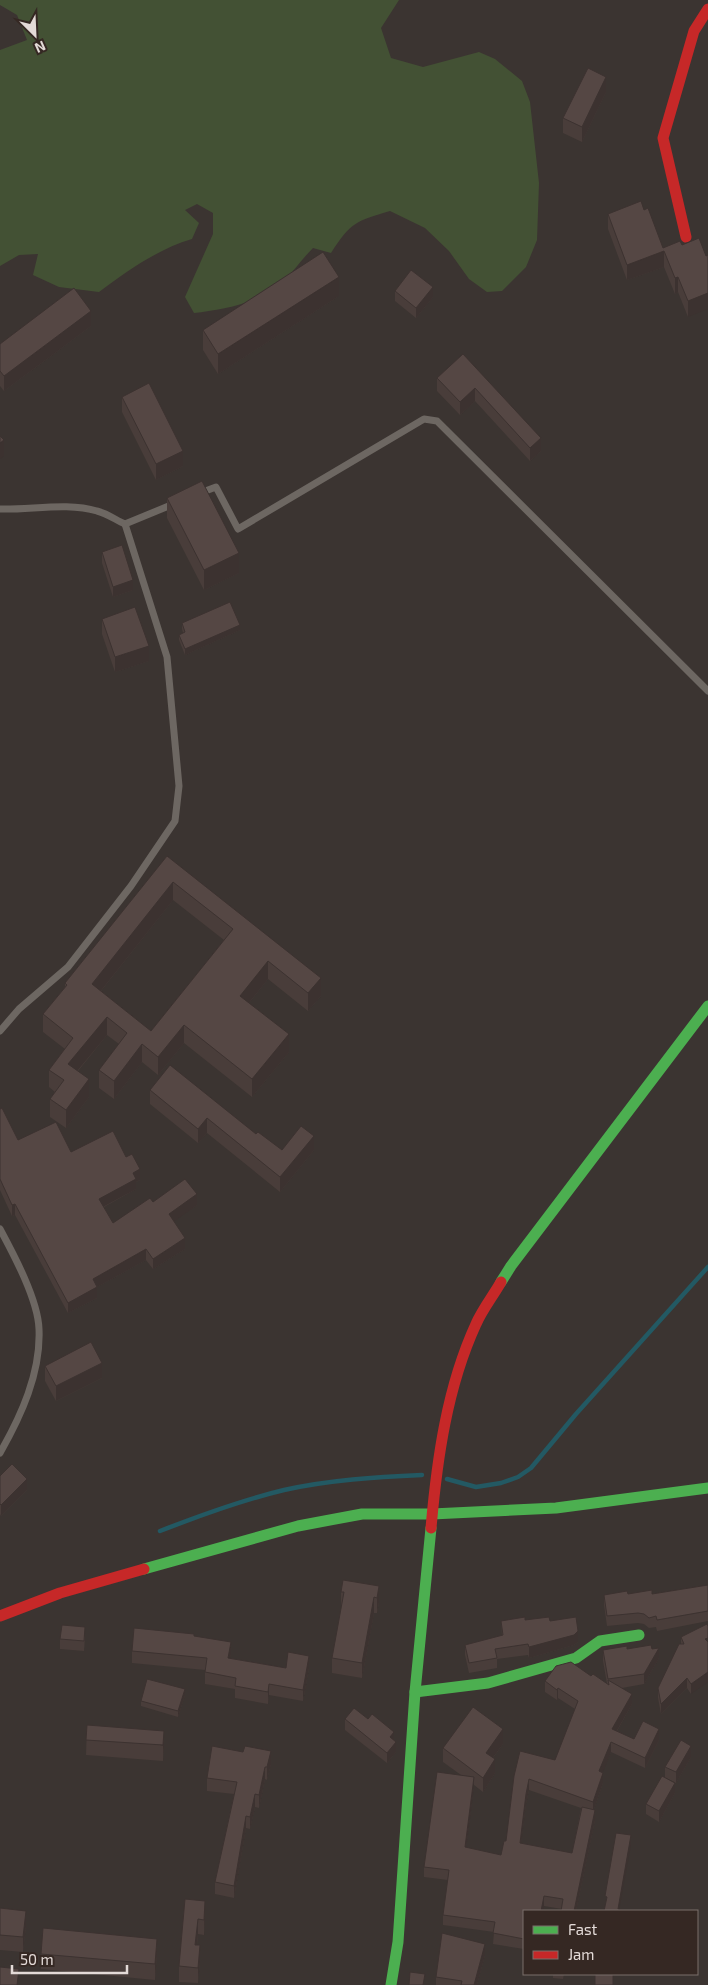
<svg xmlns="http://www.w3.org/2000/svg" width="708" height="1985" viewBox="0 0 708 1985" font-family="'Exo 2',sans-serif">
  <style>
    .green { fill: #435134 }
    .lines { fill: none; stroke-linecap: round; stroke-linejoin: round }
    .stream { stroke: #235963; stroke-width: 4.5 }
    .lane { stroke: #6d6762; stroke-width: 7 }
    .fast { stroke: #4caf50; stroke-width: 11 }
    .jam { stroke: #c62828; stroke-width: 11 }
    .wall { fill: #493d3a; fill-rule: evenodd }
    .shaded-wall { fill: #3c3230 }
    .building { fill: #554744; stroke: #3c3230; fill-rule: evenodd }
  </style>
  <rect width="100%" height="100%" fill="#3b3431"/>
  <path class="green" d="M0,0H399L381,28L391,58L423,67L479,52L495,59L522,81L530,102L539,183L537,240L526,267L502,291L487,292L469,279L449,251L425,228L390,211C356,221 351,222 331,253L313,248C302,259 293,272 282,283C261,303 222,310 194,313L185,297L213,234V213L197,204L185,210L199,223L192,239C158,249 127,271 99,292L59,287L33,275L38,254L19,255L0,266V50L27,40L17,15L0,5Z"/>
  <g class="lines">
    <g class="stream">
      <path d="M447,1479L476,1487L501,1483L518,1477L531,1468L576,1414L708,1267"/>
      <path d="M160,1531C201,1515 242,1500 284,1490C329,1480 376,1477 422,1475"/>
    </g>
    <g class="lane">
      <path d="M200,493L216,487L238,529L424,419L437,421L708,691"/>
      <path d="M0,509C31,510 68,502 97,511C106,513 116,520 125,524L176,503"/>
      <path d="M0,1031L19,1009L68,967L131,886L175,821L179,786L167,657L125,524"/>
      <path d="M0,1229C14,1255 38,1300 39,1329C41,1373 21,1416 0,1453"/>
    </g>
    <g class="fast">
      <path d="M501,1282L511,1266L708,1006"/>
      <path d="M144,1569L298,1526L362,1514H432L556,1508L708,1488"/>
      <path d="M415,1692L488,1683L576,1658L600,1641L639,1635"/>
      <path d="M391,1985L398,1942L415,1692L431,1528"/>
    </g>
    <g class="jam">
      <path d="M686,237L663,138L694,31L708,9"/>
      <path d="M431,1528C437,1459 447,1387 476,1324C482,1310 493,1296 501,1282"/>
      <path d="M0,1616L60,1593L144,1569"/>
    </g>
  </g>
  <g class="wall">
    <path d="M606,92L582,142L563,133V118Z"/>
    <path d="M644,210L663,248L682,245L706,256L688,317L678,292L675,294L664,267L627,280L608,229V214Z"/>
    <path d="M395,291L433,297L416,318L395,301Z"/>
    <path d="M339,296L218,374L203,350V330Z"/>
    <path d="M91,326L4,391L0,386V344Z"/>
    <path d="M463,354L541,451L530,461L475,401L460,415L437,391V378Z"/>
    <path d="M122,397L183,466L156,480L122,412Z"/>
    <path d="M167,498L239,573L204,590L167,518Z"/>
    <path d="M102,552L133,590L113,597L102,563Z"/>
    <path d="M102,619L149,661L115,672L102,634Z"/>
    <path d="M182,623L240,630L185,655L179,640V635L183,633L182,629Z"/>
    <path d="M167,856L321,996L308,1011L268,979L249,1003L289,1052L252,1097L184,1043L158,1075L142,1062L114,1099L99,1088V1070L119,1044L107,1035L78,1071L89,1097L66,1128L50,1117V1099L55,1092L49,1087V1070L65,1049L43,1032V1014L65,987V983ZM173,900L224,940L151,1031L101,991Z"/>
    <path d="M150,1090L256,1134L282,1150H314L280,1192L207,1133L198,1143L150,1104Z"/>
    <path d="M0,1109L18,1140L71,1152L126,1157L140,1180L136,1182V1189L104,1207L113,1223L153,1202L197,1205L173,1221L185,1249L153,1269L146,1260L97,1287V1298L68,1313L15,1215L12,1216L0,1190Z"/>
    <path d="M45,1366L102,1378L56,1401L45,1381Z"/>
    <path d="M0,1476L27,1490L1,1516L0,1514Z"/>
    <path d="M708,1585V1621L657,1631L656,1627L649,1628L644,1624L638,1623L607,1626L604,1605V1595L652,1594Z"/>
    <path d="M379,1586V1602L377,1613H374L362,1678L332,1673V1658L342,1607H341V1592Z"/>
    <path d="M501,1621H550L578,1642L574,1645L529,1658L528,1655L497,1659V1668L469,1673L465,1655V1645L502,1636Z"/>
    <path d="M707,1624L691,1694L687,1688L661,1714L658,1698V1688L681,1644V1637Z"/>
    <path d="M194,1636L231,1654L230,1658L286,1668H309L303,1701L269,1695L268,1704L235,1698V1689L205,1684V1670L132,1663V1651Z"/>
    <path d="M85,1637L84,1651L60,1649V1639Z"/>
    <path d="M652,1649L659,1658L644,1684L622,1688L632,1704L617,1731L634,1739L659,1740L645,1768L611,1752L602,1773L603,1783L594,1809L595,1820L576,1911H561L562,1909L544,1906L524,1911V1949L493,1944L494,1932L443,1925V1915L448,1880L424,1877V1867L461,1775L443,1762V1748L503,1744L493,1758L495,1773L483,1792L474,1785L466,1848L501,1855L506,1841L514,1776L555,1760L575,1709L558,1698L557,1700L545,1692V1681L591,1676L607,1684L603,1661V1650ZM529,1790L581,1808L572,1853L521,1843L526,1804Z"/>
    <path d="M185,1695L178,1717L141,1706V1701Z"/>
    <path d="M345,1719L394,1740L396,1752L387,1763L345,1730Z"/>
    <path d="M87,1725L164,1746L163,1761L86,1755Z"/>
    <path d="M691,1757L676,1783L666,1778L675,1793L659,1822L646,1814V1804L665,1777V1767Z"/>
    <path d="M271,1764L267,1780L265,1779L259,1808L255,1807L250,1829L246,1828L234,1898L215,1894V1882L234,1794L207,1791V1778Z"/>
    <path d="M185,1899L205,1917L204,1935L198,1934L197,1945L200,1961L198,1983L179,1982V1966Z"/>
    <path d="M0,1908L26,1926L23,1952L0,1950Z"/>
    <path d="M41,1954H157L155,1980L41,1969Z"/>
    <path d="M485,1955L477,1985H436V1977Z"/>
    <path d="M553,1974H564L563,1979L553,1978Z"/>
  </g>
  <g class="shaded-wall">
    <path d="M606,77V92L582,142V127Z"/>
    <path d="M664,251V267L627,280V265Z"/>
    <path d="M339,277V296L218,374V354Z"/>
    <path d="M678,277V292L675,294V278Z"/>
    <path d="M433,287V297L416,318V308Z"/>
    <path d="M708,293V309L688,317V301Z"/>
    <path d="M91,311V326L4,391V376Z"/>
    <path d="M475,388V401L460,415V402Z"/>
    <path d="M541,438V451L530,461V448Z"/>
    <path d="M4,440V456L0,459V443Z"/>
    <path d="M183,451V466L156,480V464Z"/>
    <path d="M239,553V573L204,590V570Z"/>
    <path d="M133,580V590L113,597V587Z"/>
    <path d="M240,625V630L185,655V649Z"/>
    <path d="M149,646V661L115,672V657Z"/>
    <path d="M173,882V900L92,1002V984Z"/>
    <path d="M268,961V979L240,1014V996Z"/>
    <path d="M321,978V996L308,1011V993Z"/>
    <path d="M107,1017V1035L68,1082V1064Z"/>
    <path d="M184,1025V1043L158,1075V1057Z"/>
    <path d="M289,1034V1052L252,1097V1079Z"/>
    <path d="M142,1044V1062L114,1099V1081Z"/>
    <path d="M89,1079V1097L66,1128V1110Z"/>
    <path d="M207,1118V1133L198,1143V1129Z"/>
    <path d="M314,1136V1150L280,1192V1177Z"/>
    <path d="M140,1169V1180L136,1182V1189L99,1209V1199L133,1173Z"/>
    <path d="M197,1194V1205L169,1225V1214Z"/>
    <path d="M15,1204V1215L12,1216V1205Z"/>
    <path d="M185,1238V1249L153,1269V1259Z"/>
    <path d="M146,1249V1260L97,1287V1298L68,1313V1303L93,1279Z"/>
    <path d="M102,1363V1378L56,1401V1386Z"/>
    <path d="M27,1479V1490L1,1516V1505Z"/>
    <path d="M379,1586V1602L377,1613V1598Z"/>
    <path d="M374,1597V1613L362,1678V1663Z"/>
    <path d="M578,1631V1642L574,1645L529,1658V1647Z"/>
    <path d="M231,1642V1654L228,1670V1658Z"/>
    <path d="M659,1648V1658L644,1684V1674Z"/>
    <path d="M309,1656V1668L303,1701V1690Z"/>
    <path d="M708,1672V1682L691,1694V1684Z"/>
    <path d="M687,1678V1688L661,1714V1704Z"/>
    <path d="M269,1684V1695L268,1704V1692Z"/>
    <path d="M558,1688V1698L557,1700V1690Z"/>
    <path d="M185,1689V1695L178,1717V1711Z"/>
    <path d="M632,1694V1704L612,1739V1729Z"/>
    <path d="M503,1729V1744L486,1767V1753Z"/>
    <path d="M659,1729V1740L645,1768V1758Z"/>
    <path d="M164,1731V1746L163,1761V1745Z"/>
    <path d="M394,1732V1743L390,1737Z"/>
    <path d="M396,1742V1752L387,1763V1753Z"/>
    <path d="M611,1742V1752L599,1782V1771Z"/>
    <path d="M691,1746V1757L676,1783V1772Z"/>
    <path d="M271,1751V1764L267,1780V1767Z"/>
    <path d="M495,1759V1773L483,1792V1778Z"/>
    <path d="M265,1767V1779L259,1808V1795Z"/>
    <path d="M603,1773V1783L593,1812V1802Z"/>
    <path d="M474,1777V1787L465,1858V1847Z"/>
    <path d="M529,1779V1790L526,1804L520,1853V1843L526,1794Z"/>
    <path d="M675,1783V1793L659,1822V1811Z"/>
    <path d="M255,1794V1807L250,1829V1817Z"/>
    <path d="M595,1810V1820L576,1911H574Z"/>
    <path d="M246,1816V1828L234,1898V1886Z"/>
    <path d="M631,1835V1845L619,1911H618Z"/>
    <path d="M544,1896V1911H541Z"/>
    <path d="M205,1901V1917L204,1935V1920Z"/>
    <path d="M26,1911V1926L23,1952V1937Z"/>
    <path d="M198,1919V1934L195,1960V1945Z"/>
    <path d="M157,1939V1954L155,1980V1964Z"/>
    <path d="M485,1944V1955L477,1985H474Z"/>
    <path d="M200,1945V1961L198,1983V1968Z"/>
  </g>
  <g class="building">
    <path d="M588,68L606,77L582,127L563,118Z"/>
    <path d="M641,201L644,210L648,208L663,248L680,241L682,245L699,238L706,256L708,255V293L688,301L678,277L675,278L664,251L627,265L608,214Z"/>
    <path d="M323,252L339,277L218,354L203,330Z"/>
    <path d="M411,270L433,287L416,308L395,291Z"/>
    <path d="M74,288L91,311L4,376L0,371V344Z"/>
    <path d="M463,354L541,438L530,448L475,388L460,402L437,378Z"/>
    <path d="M149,383L183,451L156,464L122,397Z"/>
    <path d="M0,436L4,440L0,443Z"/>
    <path d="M202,481L239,553L204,570L167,498Z"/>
    <path d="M122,545L133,580L113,587L102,552Z"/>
    <path d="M230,602L240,625L185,649L179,635L185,632L182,623Z"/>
    <path d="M135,607L149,646L115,657L102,619Z"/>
    <path d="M167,856L321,978L308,993L268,961L240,996L289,1034L252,1079L184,1025L158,1057L142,1044L114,1081L99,1070L127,1033L107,1017L68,1064L89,1079L66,1110L50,1099L64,1080L49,1070L73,1038L43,1014L67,985L65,983ZM173,882L233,929L151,1031L92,984Z"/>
    <path d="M170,1065L256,1134L258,1132L282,1150L301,1126L314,1136L280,1177L207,1118L198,1129L150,1090Z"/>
    <path d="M2,1108L18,1140L56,1122L71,1152L113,1131L126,1157L132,1154L140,1169L133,1173L136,1179L99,1199L113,1223L150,1198L153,1202L185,1179L197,1194L169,1214L185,1238L153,1259L146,1249L93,1279L97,1287L68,1303L15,1204L12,1205L0,1179V1109Z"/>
    <path d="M91,1342L102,1363L56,1386L45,1366Z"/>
    <path d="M12,1464L27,1479L1,1505L0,1504V1476Z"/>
    <path d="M343,1580L379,1586L377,1598L374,1597L362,1663L332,1658L344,1592H341Z"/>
    <path d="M708,1585V1611L657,1620L656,1616L649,1618L644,1614L638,1613L607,1616L604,1595L627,1591L628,1594L652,1590V1594Z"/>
    <path d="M525,1617V1620L549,1617L550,1621L576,1617L578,1631L574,1635L529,1647L528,1644L495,1649L497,1658L469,1663L465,1645L503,1635L501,1621Z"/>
    <path d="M707,1624L708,1626V1638L705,1639L708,1642V1672L691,1684L687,1678L661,1704L658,1688L679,1644H684L681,1637Z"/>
    <path d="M62,1625L85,1627L84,1641L60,1639Z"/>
    <path d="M134,1628L194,1634V1636L231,1642L228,1658L286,1668L288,1652L309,1656L303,1690L269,1684L268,1692L235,1686L236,1678L205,1672L207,1658L132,1651Z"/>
    <path d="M651,1645L652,1649L659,1648L644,1674L608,1679L603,1650L627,1646V1649Z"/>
    <path d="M571,1662L591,1676L593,1674L609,1685L608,1680L632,1694L612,1729L634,1739L643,1721L659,1729L645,1758L611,1742L599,1771L603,1773L593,1802L529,1779L526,1794L520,1843L572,1853L582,1807L595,1810L574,1911H561L563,1899L544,1896L541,1911H524V1939L493,1933L495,1922L443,1915L449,1870L424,1867L437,1772L474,1777L465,1847L501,1855L504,1841H506L514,1776L520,1751L555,1760L578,1701L558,1688L557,1690L545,1681L556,1666Z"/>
    <path d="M147,1679L185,1689L178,1711L141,1701Z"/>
    <path d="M473,1707L503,1729L486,1753L495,1759L483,1778L443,1748Z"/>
    <path d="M354,1708L368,1719L372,1714L394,1732L390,1737L396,1742L387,1753L345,1719Z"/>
    <path d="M87,1725L164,1731L163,1745L86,1740Z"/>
    <path d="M681,1740L691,1746L676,1772L665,1767Z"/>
    <path d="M212,1746L243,1752L245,1746L271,1751L267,1767H265L259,1795L255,1794L250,1817L246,1816L234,1886L215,1882L237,1782L207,1778Z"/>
    <path d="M662,1776L675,1783L659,1811L646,1804Z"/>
    <path d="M616,1833L631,1835L618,1909L622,1910V1911H604L607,1897L605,1896Z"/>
    <path d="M185,1899L205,1901L204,1920L198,1919L195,1945H200L198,1968L179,1966Z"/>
    <path d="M0,1908L26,1911L23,1937L0,1935Z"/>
    <path d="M43,1928L157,1939L155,1964L41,1954Z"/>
    <path d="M442,1933L485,1944L474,1985H461L462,1981L436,1977Z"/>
    <path d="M0,1967L19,1969L17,1985H0Z"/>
    <path d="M410,1972L425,1974L423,1985H409Z"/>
    <rect x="595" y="1974" width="18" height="11"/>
  </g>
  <rect x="523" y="1910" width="175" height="65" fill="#352823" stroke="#7b6f6b"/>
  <rect x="533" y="1926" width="25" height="8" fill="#4caf50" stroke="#7b6f6b"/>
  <text x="568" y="1935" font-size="15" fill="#e3dad7">Fast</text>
  <rect x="533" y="1951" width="25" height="8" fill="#c62828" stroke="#7b6f6b"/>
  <text x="568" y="1960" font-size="15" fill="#e3dad7">Jam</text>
  <g transform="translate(35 35) rotate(156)" stroke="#352823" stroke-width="4" paint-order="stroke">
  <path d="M0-4L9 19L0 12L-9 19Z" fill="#e3dad7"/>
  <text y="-8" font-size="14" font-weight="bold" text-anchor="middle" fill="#e3dad7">N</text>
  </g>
  <path d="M12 1965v8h115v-8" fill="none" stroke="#e3dad7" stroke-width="2.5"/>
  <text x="20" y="1965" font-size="15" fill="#e3dad7" stroke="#352823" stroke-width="4" paint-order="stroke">50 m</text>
</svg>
